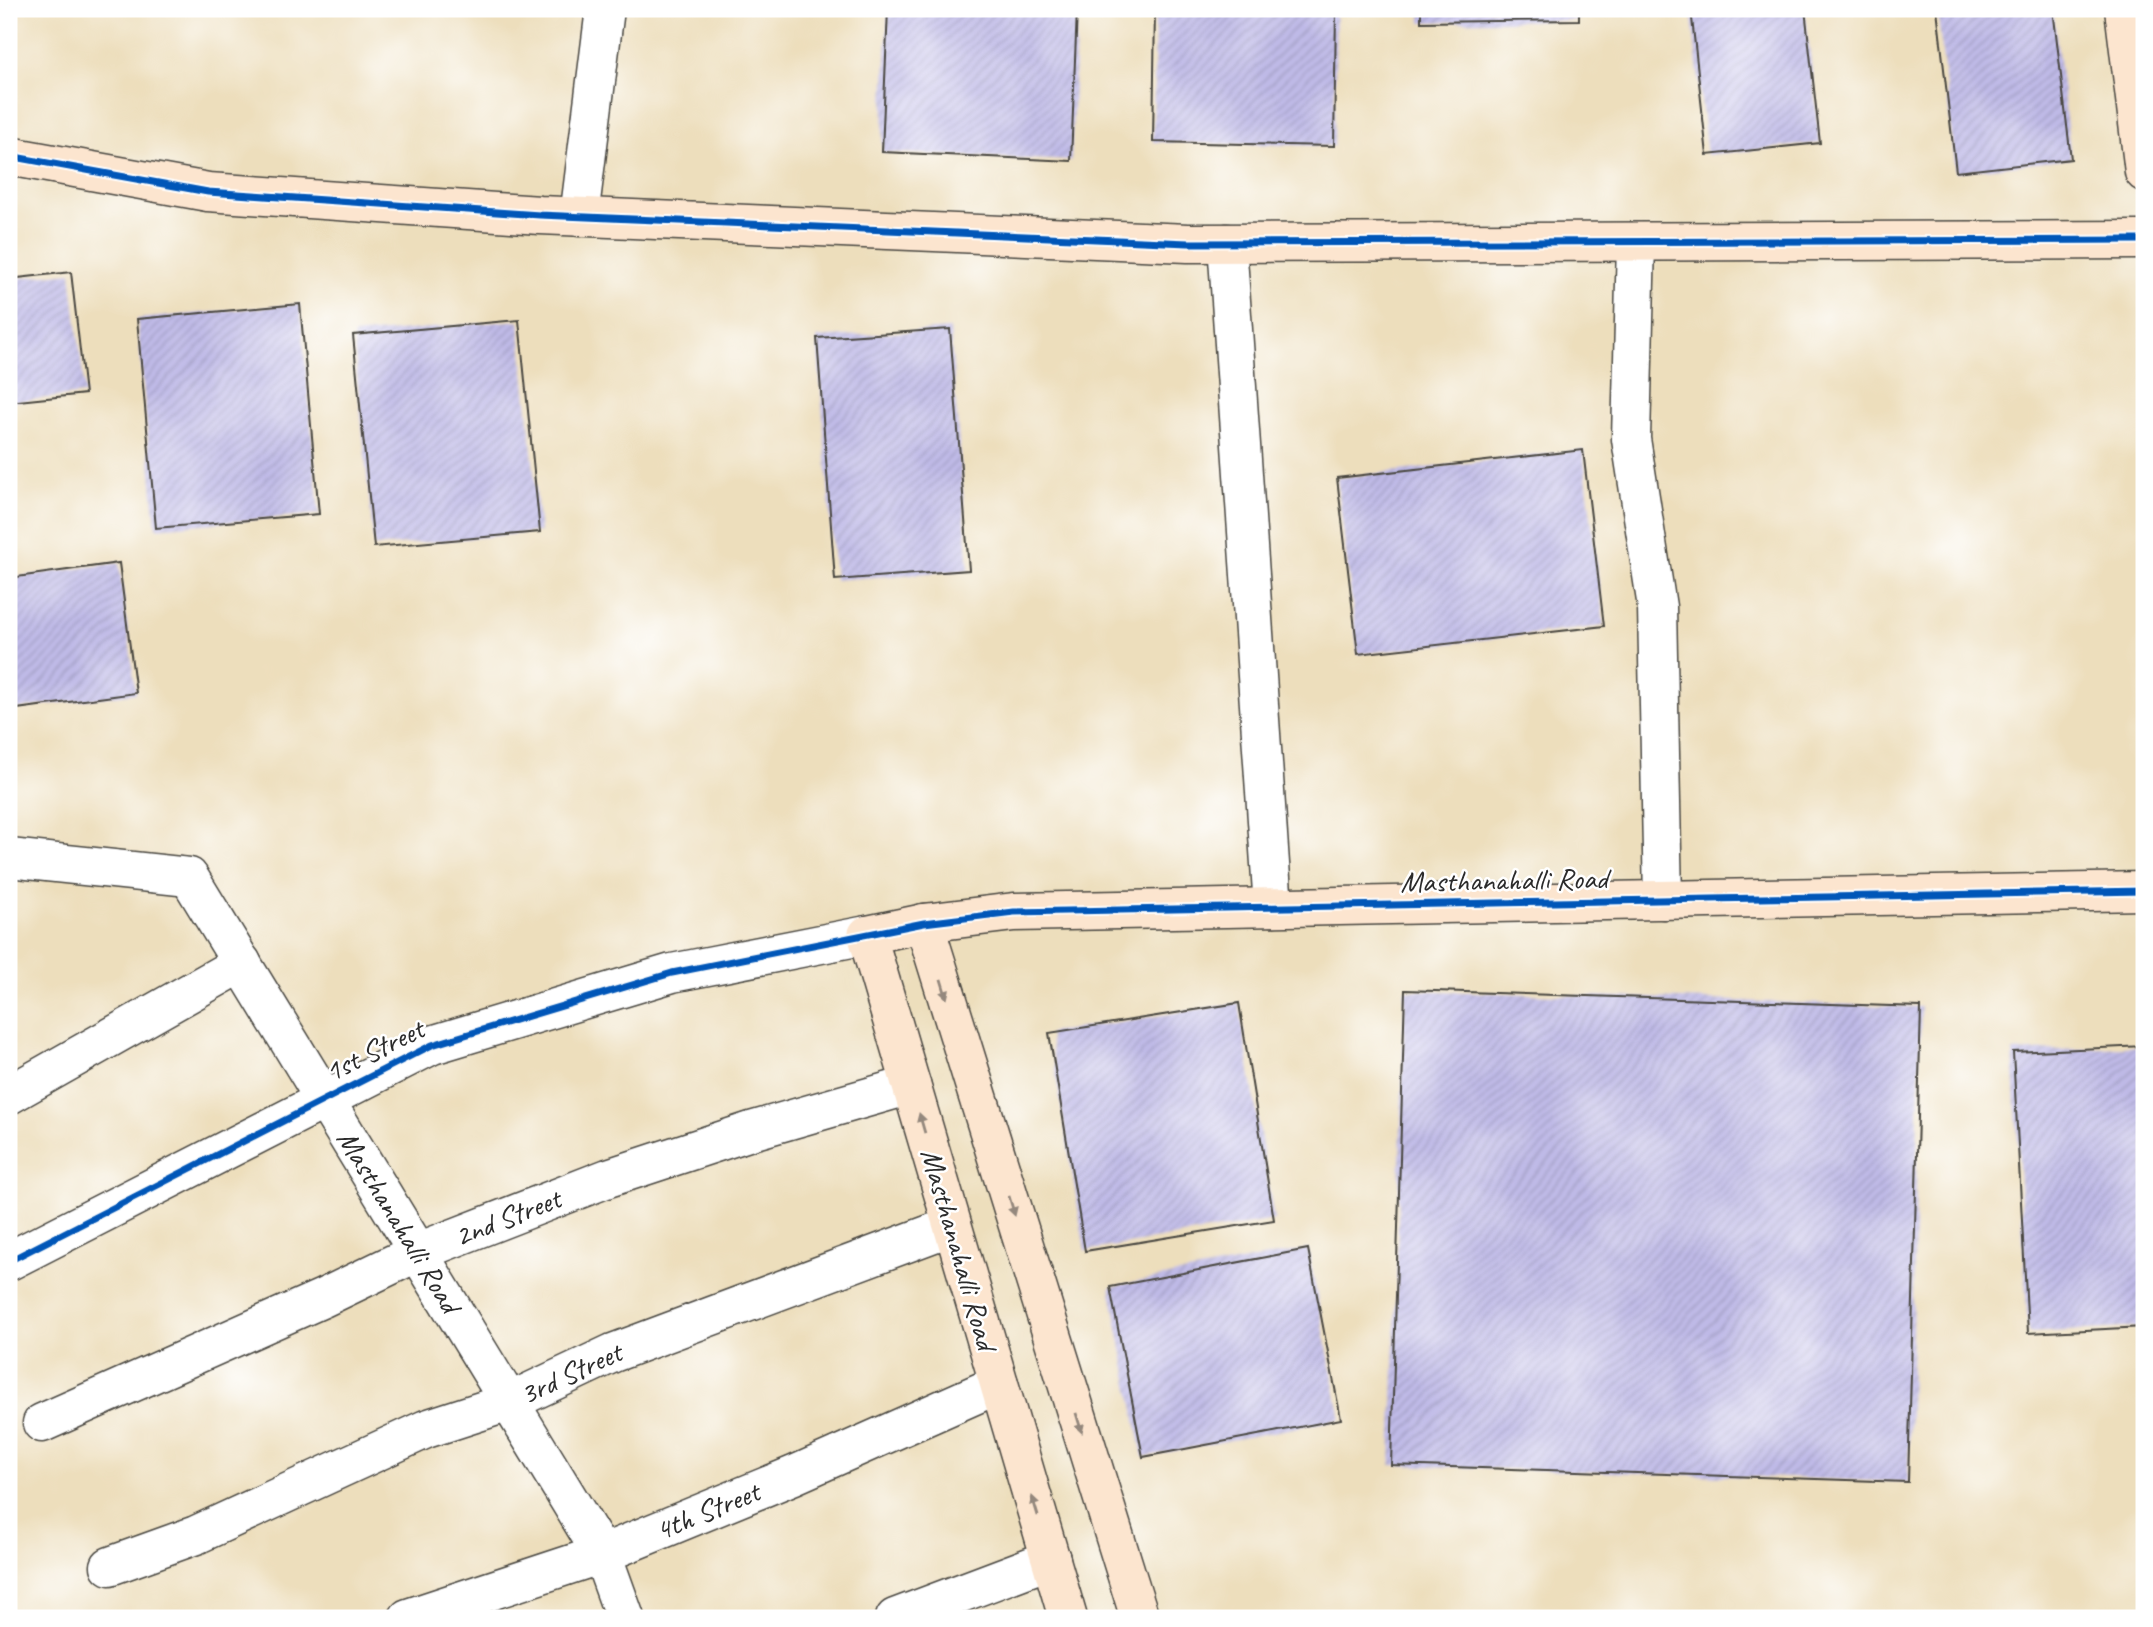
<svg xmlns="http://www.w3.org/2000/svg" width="2153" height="1627" viewBox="0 0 2153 1627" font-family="Caveat,sans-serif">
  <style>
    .building { fill: url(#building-hatch) }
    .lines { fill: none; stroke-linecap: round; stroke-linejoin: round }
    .street-casing { stroke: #484641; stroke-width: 41 }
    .secondary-casing { stroke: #484641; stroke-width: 41 }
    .street { stroke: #fff; stroke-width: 38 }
    .secondary { stroke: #fce5cf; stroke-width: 38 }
    .cycleway-casing { stroke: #fff; stroke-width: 11 }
    .cycleway { stroke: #0057b8; stroke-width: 7 }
    .oneway { fill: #94887d }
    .labels { text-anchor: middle; stroke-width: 5; stroke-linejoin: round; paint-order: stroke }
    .street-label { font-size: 30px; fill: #2b2b2b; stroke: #fff }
  </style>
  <defs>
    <pattern id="building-hatch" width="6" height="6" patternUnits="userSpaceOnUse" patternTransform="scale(1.75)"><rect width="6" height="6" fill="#bfbae7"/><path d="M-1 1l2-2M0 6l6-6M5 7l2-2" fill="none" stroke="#a4a0c6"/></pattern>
  </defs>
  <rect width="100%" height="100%" fill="#fff"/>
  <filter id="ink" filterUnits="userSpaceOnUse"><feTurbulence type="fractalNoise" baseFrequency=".0143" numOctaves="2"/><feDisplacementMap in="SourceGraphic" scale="14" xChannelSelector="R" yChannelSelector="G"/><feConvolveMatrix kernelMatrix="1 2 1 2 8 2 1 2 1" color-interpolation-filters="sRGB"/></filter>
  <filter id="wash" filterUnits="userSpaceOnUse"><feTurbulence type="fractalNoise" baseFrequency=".00686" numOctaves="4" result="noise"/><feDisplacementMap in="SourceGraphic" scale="28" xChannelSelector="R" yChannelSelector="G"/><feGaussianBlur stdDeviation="1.57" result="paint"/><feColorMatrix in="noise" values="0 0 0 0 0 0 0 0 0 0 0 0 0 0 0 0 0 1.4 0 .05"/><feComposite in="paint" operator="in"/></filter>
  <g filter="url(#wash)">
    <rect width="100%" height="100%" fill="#eddebc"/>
    <g id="blocks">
      <g class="building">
        <path d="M888,9H1077L1071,161L882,152Z"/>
        <path d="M1155,9H1336L1334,146L1153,142Z"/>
        <path d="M1421,9H1579V20L1421,22Z"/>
        <path d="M1691,9H1805L1820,143L1707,155Z"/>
        <path d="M1937,9H2053L2071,159L1956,172Z"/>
        <path d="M71,272L85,394L9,402V279Z"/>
        <path d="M300,304L319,514L156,528L137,319Z"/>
        <path d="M519,320L540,532L374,547L353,335Z"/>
        <path d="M950,329L969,570L835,580L817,338Z"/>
        <path d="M1583,450L1604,626L1358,654L1337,478Z"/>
        <path d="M119,563L136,693L9,710V578Z"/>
        <path d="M1405,990L1921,1007L1908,1482L1391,1465Z"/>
        <path d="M1239,1003L1274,1220L1085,1251L1049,1033Z"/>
        <path d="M2144,1046V1327L2028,1333L2013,1052Z"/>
        <path d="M1308,1249L1341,1419L1143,1457L1110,1287Z"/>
      </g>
    </g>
  </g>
  <g filter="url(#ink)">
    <use href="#blocks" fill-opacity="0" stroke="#484641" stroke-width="2"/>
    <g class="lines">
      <defs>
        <g id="street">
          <path d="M579,217L605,9"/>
          <path d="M1636,242L1631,439L1657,607L1663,900"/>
          <path d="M1227,243L1273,907"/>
          <path id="s1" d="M9,858L189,877L602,1554L625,1618"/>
          <path d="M9,1095L242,963"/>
          <path d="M9,1261L432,1045L672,973L867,935"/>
          <path id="s2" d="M42,1423L323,1298L418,1252L608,1178L751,1131L911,1085"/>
          <path id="s3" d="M110,1566L196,1535L426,1429L509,1402L613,1353L952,1226"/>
          <path id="s4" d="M408,1618L602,1554L794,1475L999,1384"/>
          <path d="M895,1618L1051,1559"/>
        </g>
        <g id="secondary">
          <path d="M2124,9L2144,172"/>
          <path d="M9,156L208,192L540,215L1188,243L2144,240"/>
          <path d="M924,923L1140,1618"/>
          <path d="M1068,1618L867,935L924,923L1014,912L2144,891"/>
        </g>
      </defs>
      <use href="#street" class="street-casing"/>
      <use href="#secondary" class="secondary-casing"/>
      <use href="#street" class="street"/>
      <use href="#secondary" class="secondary"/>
      <defs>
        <g id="cycleway">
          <path d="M9,156L208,192L540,215L1188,243L2144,240"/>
          <path d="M9,1261L432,1045L672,973L924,923L1014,912L2144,891"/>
        </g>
      </defs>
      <use href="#cycleway" class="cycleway-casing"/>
      <use href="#cycleway" class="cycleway"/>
    </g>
    <defs><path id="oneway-solid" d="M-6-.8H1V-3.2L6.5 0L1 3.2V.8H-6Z" transform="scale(1.75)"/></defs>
    <g class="oneway">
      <use href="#oneway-solid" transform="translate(944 989) rotate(73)"/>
      <use href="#oneway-solid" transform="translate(922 1123) rotate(-106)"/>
      <use href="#oneway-solid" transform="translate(1012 1206) rotate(73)"/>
      <use href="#oneway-solid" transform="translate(1079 1423) rotate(73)"/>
      <use href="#oneway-solid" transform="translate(1035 1506) rotate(-107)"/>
    </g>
  </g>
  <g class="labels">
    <g class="street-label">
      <text transform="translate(1504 880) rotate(-1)" y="10">Masthanahalli Road</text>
      <text transform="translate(374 1050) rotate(-26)" y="10">1st Street</text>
      <text dy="10" stroke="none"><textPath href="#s2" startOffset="509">2nd Street</textPath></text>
      <text dy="10" stroke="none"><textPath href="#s1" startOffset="584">Masthanahalli Road</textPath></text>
      <text transform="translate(959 1249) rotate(74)" y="10">Masthanahalli Road</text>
      <text dy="10" stroke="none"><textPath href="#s3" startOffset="500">3rd Street</textPath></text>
      <text dy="10" stroke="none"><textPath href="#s4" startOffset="318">4th Street</textPath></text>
    </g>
  </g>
  <rect width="2153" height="1627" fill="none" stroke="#fff" stroke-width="35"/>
</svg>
